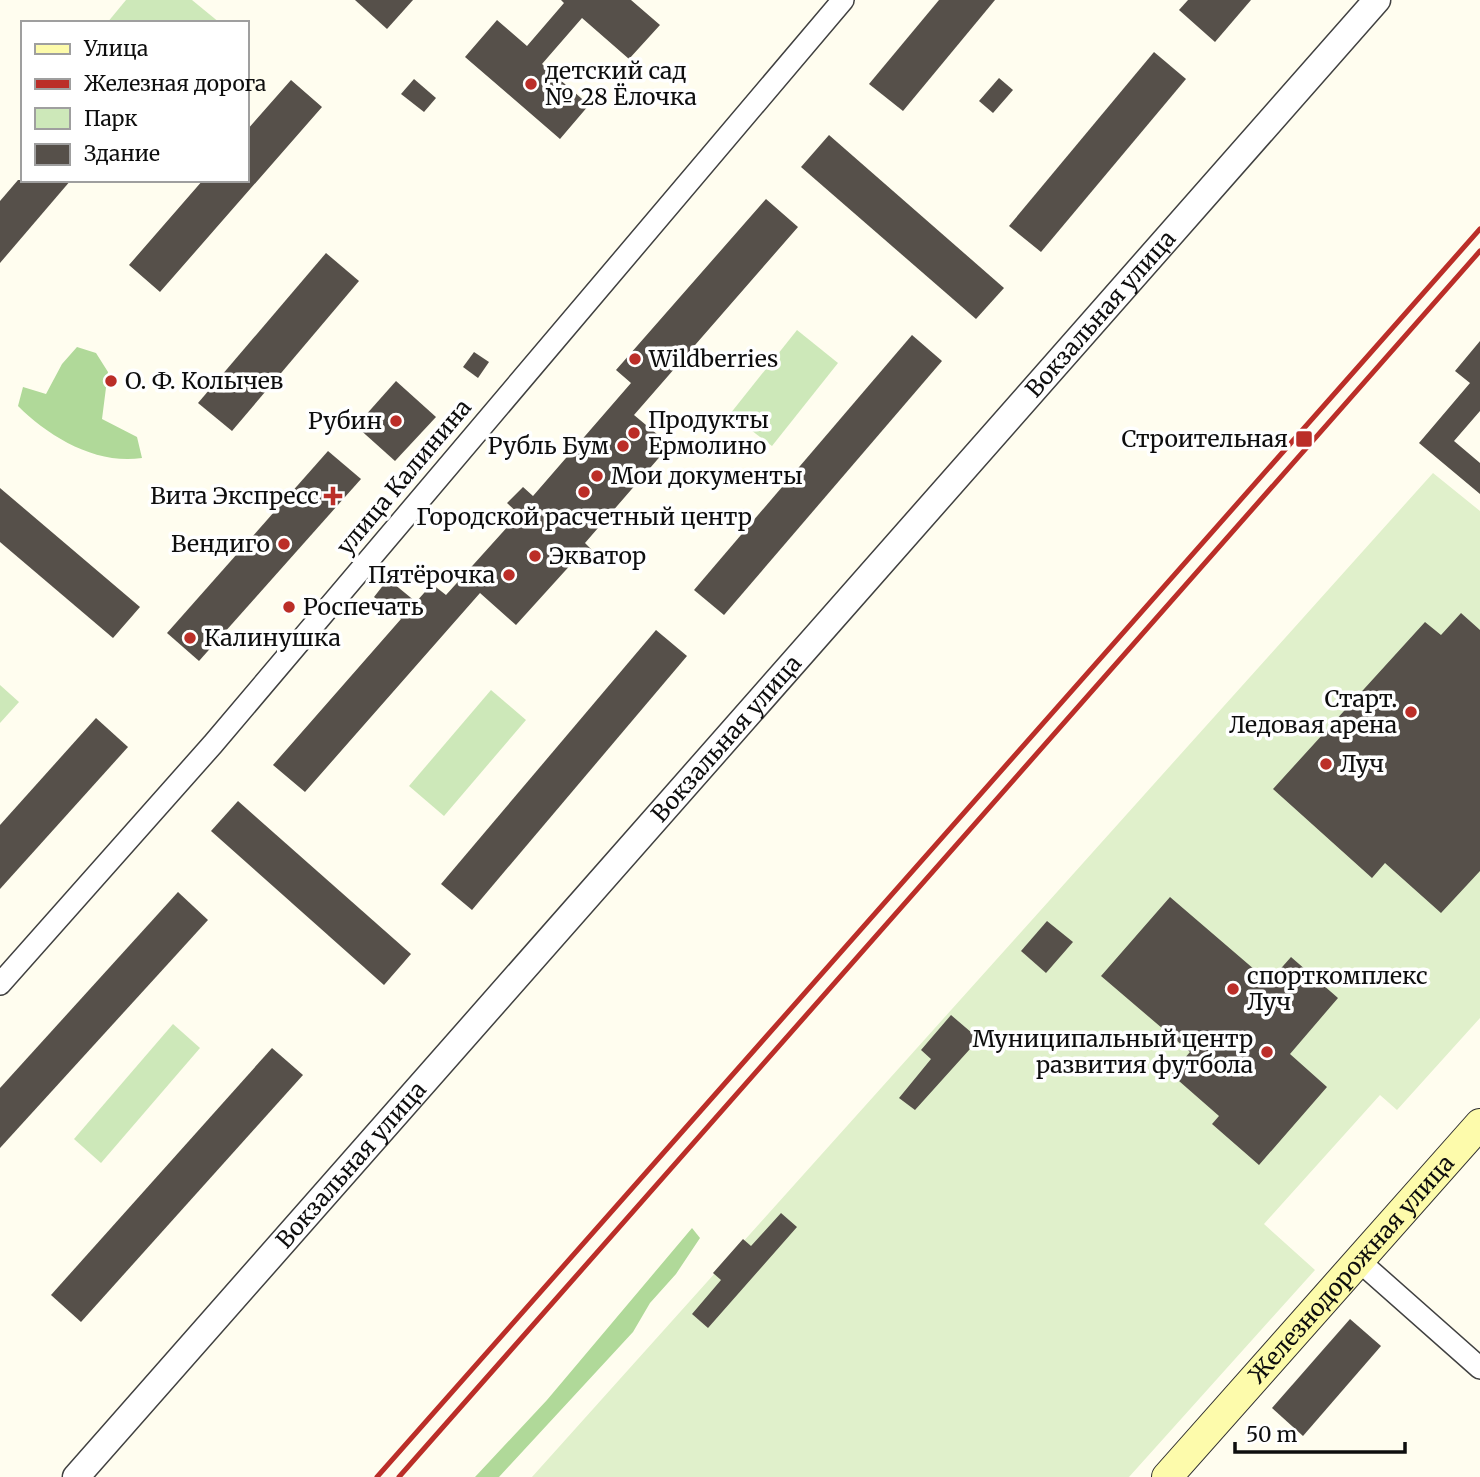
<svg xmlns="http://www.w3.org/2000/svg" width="1480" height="1477" viewBox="0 0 1480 1477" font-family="Merriweather,serif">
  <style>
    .green { fill: #cde8b9 }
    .forest { fill: #b0d999 }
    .pitch { fill: #e0f0cb }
    .building { fill: #56504a }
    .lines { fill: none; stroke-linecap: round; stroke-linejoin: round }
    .minor-casing { stroke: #414141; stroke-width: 24 }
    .tertiary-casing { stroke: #414141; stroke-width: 29 }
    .secondary-casing { stroke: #303030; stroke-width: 32 }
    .minor { stroke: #fff; stroke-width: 21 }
    .tertiary { stroke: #fff; stroke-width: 26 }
    .secondary { stroke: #fdfbab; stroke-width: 30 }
    .rail { stroke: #bb2e28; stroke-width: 5 }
    .poi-dot { fill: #bb2e28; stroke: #fff; stroke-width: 2.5 }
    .labels { text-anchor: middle; stroke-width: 7; stroke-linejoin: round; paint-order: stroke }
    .poi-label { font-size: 23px; fill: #0e0e0e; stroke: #fff; text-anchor: start }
    .street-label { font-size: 23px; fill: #0e0e0e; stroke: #fff }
  </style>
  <rect width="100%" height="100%" fill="#fffdef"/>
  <g class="green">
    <path d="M126,0H192L220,23H107Z"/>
    <path d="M797,330L838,363L772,446L730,414Z"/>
    <path d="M0,685L19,702L0,723Z"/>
    <path d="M491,690L526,720L444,816L409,786Z"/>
    <path d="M173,1024L200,1048L101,1163L74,1139Z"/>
  </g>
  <g class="forest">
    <path d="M77,347L96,353L108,372L102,419L137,437L142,458C96,465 49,437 18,406L23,387L46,394L62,364Z"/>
    <path d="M692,1228L700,1238L676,1274L650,1303L633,1332L499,1477H475L547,1400Z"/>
  </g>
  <path class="pitch" d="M1433,473L1480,511V1018L1397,1110L1380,1095L1264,1224L1315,1270L1129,1477H532Z"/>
  <g class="building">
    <path d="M355,0H413L387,29Z"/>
    <path d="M561,0H631L660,25L629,59L582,18L542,64L589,105L560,139L465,57L497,20L527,46L564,3Z"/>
    <path d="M939,0H995L903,111L869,84Z"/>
    <path d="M1188,0H1251L1215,42L1179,10Z"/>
    <path d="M1154,52L1186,79L1041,252L1009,226Z"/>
    <path d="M999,78L1013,90L993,113L979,101Z"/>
    <path d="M414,79L436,98L424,112L401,94Z"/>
    <path d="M291,80L322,107L160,292L129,265L203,180H247V130Z"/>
    <path d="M829,135L1004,288L976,319L801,167Z"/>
    <path d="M18,180H71L0,263V201Z"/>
    <path d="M766,199L798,227L634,415L670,445L585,543L594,552L581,567L574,561L516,625L480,593L305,792L273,765L401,619L374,597L388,579L416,602L432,584L446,595L519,514L507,503L523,487L533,496L631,383L616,370Z"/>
    <path d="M326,253L359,281L232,431L198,403Z"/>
    <path d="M912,335L942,361L724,615L694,590Z"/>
    <path d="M1480,341V411L1454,441L1480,463V494L1419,443L1470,383L1455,371Z"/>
    <path d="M474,352L489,362L478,378L463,367Z"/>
    <path d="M396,381L436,417L395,461L356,426Z"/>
    <path d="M328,451L361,479L199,661L167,633Z"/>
    <path d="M0,488L140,607L113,638L0,542Z"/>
    <path d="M1461,613L1480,630V871L1441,913L1385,863L1372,878L1273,789L1425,622L1441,635Z"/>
    <path d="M656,630L687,656L472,910L441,884Z"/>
    <path d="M96,718L128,747L0,889V825Z"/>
    <path d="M238,801L411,954L384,985L211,831Z"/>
    <path d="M178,892L208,920L0,1148V1088Z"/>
    <path d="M1170,897L1269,982L1291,957L1338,998L1290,1054L1327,1087L1259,1165L1212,1124L1219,1116L1171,1074L1190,1052L1101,976Z"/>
    <path d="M1047,921L1073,942L1046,973L1021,951Z"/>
    <path d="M951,1015L979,1039L915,1110L899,1098L931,1059L921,1050Z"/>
    <path d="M272,1048L303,1075L81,1322L51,1295Z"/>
    <path d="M781,1213L797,1227L708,1328L692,1314L721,1280L713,1273L743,1239L751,1246Z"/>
    <path d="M1350,1319L1381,1346L1303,1436L1272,1408Z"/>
  </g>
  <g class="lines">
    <defs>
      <g id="minor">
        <path d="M0,984L213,744L843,0"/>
        <path d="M1358,1260L1480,1368"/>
      </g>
      <g id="tertiary">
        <path id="s1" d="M76,1477L1377,0"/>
      </g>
      <g id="secondary">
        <path id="s2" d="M1167,1477L1480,1124"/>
      </g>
    </defs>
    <use href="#minor" class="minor-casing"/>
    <use href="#tertiary" class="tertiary-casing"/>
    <use href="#secondary" class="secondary-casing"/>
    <use href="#minor" class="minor"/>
    <use href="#tertiary" class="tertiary"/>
    <use href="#secondary" class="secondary"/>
    <g class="rail">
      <path d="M377,1477L1480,229"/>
      <path d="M399,1477L1480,251"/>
    </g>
  </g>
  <g class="poi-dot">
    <circle cx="531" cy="84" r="7"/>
    <circle cx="635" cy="359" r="7"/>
    <circle cx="111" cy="381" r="7"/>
    <circle cx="396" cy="421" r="7"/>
    <circle cx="634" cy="433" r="7"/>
    <rect x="1295" y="430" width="18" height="18" rx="3.5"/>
    <circle cx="623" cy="446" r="7"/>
    <circle cx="597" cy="476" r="7"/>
    <circle cx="584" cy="492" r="7"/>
    <path d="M329.5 485.5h7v7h7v7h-7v7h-7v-7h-7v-7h7z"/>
    <circle cx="284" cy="544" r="7"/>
    <circle cx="535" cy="556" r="7"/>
    <circle cx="509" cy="575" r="7"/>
    <circle cx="289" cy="607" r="7"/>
    <circle cx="190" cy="638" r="7"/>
    <circle cx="1411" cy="712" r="7"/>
    <circle cx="1326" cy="764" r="7"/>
    <circle cx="1233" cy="989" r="7"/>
    <circle cx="1267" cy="1052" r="7"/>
  </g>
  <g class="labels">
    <g class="poi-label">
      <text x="545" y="79">детский сад<tspan x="545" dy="26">№ 28 Ёлочка</tspan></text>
      <text x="649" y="367">Wildberries</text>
      <text x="125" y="389">О. Ф. Колычев</text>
      <text x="648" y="428">Продукты<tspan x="648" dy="26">Ермолино</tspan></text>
      <text x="382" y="429" text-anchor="end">Рубин</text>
      <text x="1288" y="447" text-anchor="end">Строительная</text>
      <text x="609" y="454" text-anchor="end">Рубль Бум</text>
      <text x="611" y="484">Мои документы</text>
      <text x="319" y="504" text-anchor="end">Вита Экспресс</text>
      <text x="584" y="525" text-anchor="middle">Городской расчетный центр</text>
      <text x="270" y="552" text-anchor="end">Вендиго</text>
      <text x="549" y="564">Экватор</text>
      <text x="495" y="583" text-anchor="end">Пятёрочка</text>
      <text x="303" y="615">Роспечать</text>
      <text x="204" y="646">Калинушка</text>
      <text x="1397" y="707" text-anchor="end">Старт.<tspan x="1397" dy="26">Ледовая арена</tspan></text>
      <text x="1340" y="772">Луч</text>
      <text x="1247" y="984">спорткомплекс<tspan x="1247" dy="26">Луч</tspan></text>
      <text x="1253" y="1047" text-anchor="end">Муниципальный центр<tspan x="1253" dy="26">развития футбола</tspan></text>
    </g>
    <g class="street-label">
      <text dy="8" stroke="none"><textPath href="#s1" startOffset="1550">Вокзальная улица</textPath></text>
      <text transform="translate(404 477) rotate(-50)" y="8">улица Калинина</text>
      <text dy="8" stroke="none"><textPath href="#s1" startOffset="984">Вокзальная улица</textPath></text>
      <text dy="8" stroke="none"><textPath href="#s1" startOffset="416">Вокзальная улица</textPath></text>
      <text dy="8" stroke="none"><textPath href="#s2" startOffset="278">Железнодорожная улица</textPath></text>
    </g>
  </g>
  <rect x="21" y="21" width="228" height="161" fill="#ffffff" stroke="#9f9f9f" stroke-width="2"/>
  <rect x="35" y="44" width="35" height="10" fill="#fdfbab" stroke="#9f9f9f" stroke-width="2"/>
  <text x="84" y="56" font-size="21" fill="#0e0e0e">Улица</text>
  <rect x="35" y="79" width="35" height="10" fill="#bb2e28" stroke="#9f9f9f" stroke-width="2"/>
  <text x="84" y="91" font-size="21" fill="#0e0e0e">Железная дорога</text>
  <rect x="35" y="108" width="35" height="21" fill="#cde8b9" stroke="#9f9f9f" stroke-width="2"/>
  <text x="84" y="126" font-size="21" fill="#0e0e0e">Парк</text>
  <rect x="35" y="144" width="35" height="21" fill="#56504a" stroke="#9f9f9f" stroke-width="2"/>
  <text x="84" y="161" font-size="21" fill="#0e0e0e">Здание</text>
  <path d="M1235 1442v10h170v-10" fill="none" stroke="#0e0e0e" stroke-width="3.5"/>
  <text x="1246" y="1442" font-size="21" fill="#0e0e0e" stroke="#ffffff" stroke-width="5" paint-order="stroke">50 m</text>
</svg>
